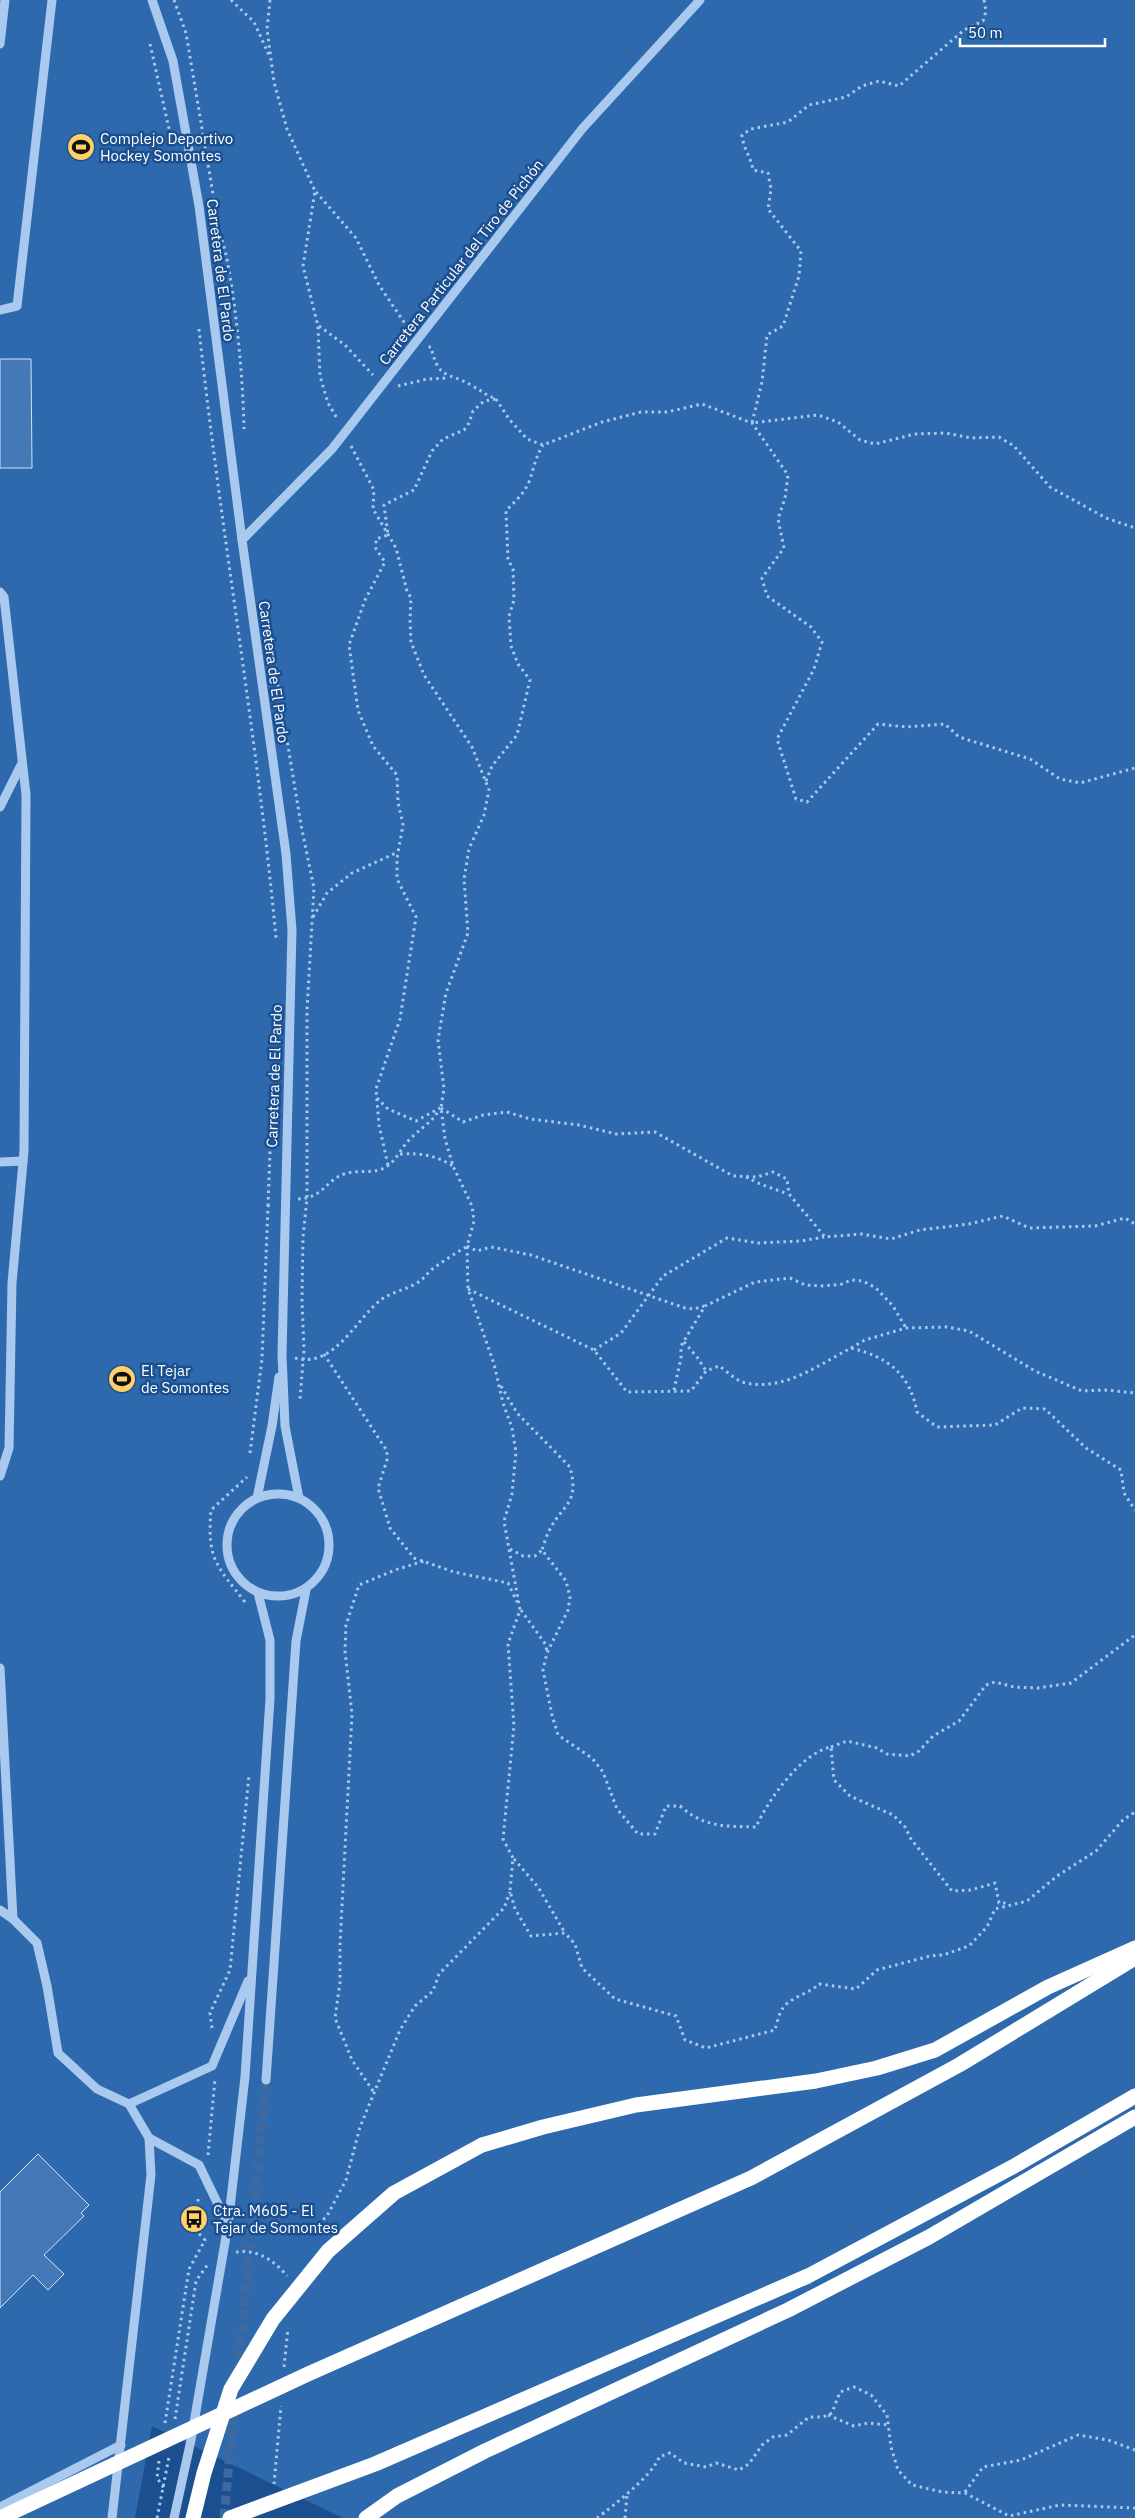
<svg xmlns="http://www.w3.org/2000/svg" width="1135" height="2518" font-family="'IBM Plex Sans',sans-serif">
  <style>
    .green { fill: #2e69ad }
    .building { fill: #4478b7; stroke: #cfe3fa }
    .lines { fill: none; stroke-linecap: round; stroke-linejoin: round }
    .minor-tunnel { stroke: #3d69a0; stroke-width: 9; stroke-dasharray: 9 4.5; stroke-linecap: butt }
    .path { stroke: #a9c9ee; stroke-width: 3; stroke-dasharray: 2.5 4; stroke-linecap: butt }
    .minor { stroke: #a9c9ee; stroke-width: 9 }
    .highway { stroke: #fff; stroke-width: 15 }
    .labels { text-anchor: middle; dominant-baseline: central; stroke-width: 5; stroke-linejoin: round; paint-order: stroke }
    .poi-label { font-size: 15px; fill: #fff; stroke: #1b4f8f; text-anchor: start }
    .street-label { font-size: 15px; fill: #fff; stroke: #1b4f8f }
  </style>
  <rect width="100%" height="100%" fill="#1b4f8f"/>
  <path class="green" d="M0,0H1135V2518H343L152,2426L135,2518H0Z"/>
  <g class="building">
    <path d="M0,359H31L32,468H0Z"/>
    <path d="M38,2154L89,2205L81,2213L84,2216L44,2255L64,2274L48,2290L33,2275L0,2308V2192Z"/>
  </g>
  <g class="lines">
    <g class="minor-tunnel">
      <path d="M238,2373L266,2080"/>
      <path d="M224,2518L234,2406"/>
    </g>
    <g class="path">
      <path d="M174,0L186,33L214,200"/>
      <path d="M231,0L254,22L269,55"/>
      <path d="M270,0L267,29L274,82L287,129L315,191L303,266L318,326L320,376L328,403L338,420"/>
      <path d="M984,0L986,11L983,21L964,30L899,86L879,81L862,86L846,97L809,105L788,122L751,129L742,135C743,148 751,157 753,170L768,173L771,189L768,209L801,251L799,276L783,326L767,335L762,382L752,423L818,415L838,422L860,440L875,444L915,434L946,433L971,438L999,437L1014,446L1050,487L1106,518L1135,528"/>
      <path d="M150,44L170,133"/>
      <path d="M316,192L356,238L379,285L408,328"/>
      <path d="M217,228C227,249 229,272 233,295C239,340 243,384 244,429"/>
      <path d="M319,326L345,345L373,375"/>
      <path d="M199,329C221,533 257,734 276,938"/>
      <path d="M398,386L427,379L449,378"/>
      <path d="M496,399L509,419L527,439L543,445L602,422L641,412H667L702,404L752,423L788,475L785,498L778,519L784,548L762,578L767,596L811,627L822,642L814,669L777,739L796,799L807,802L878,724L906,727L945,724L959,737L1030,759L1060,779L1080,783L1135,768"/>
      <path d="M351,446L374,490L373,509L396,548L407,591L411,598L410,620L411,642L424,675L472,747L489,790L484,815L469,849L464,879L468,933L446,993L438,1040L444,1089L441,1107L445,1139L453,1166L472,1206L474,1221L467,1246L468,1289L494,1364L503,1403L512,1428L516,1452L512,1494L504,1521L520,1610L508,1644L514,1726L503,1839L513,1858L510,1891L515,1909L531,1936L565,1933L575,1944L582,1968L615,1999L676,2016L685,2040L706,2048L775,2030C777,2023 779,2013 783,2008C792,1996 809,1994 819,1984L856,1989L877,1970L930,1956L943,1955L969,1946L987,1927L995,1909L1027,1901L1057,1876L1096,1851L1123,1820L1135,1812"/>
      <path d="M278,685L301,825L314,888L307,1010V1198L303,1237L302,1300L304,1350L300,1399"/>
      <path d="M486,781L492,766L517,735L530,680L518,664L511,646L509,616L514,600L513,569L508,559L506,511C514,502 524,494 529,482C534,468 535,458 543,445"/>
      <path d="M313,917L327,893L352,873L398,852"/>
      <path d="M377,1098L388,1109L416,1121L440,1108"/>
      <path d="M441,1108L463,1122L483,1115L507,1112L530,1119L579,1125L616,1134L655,1132L733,1176L757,1177L773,1172L787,1179L789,1194L825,1237L861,1234L891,1239L920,1230L969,1224L1003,1216L1029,1228L1095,1226L1125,1218L1135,1224"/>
      <path d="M400,1154C421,1153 435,1155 453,1166"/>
      <path d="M388,1165L379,1125L376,1089L400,1019L416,917L397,879V858L403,825L398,802L397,775L373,746L358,710L349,645L365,600L385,562L376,549V539L388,535L384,505L414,490L432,451L443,439L464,430L469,423L473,411L484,401L496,399C486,395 480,390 471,385C447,371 439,381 431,347H428"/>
      <path d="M746,1177L760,1184L788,1194"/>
      <path d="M298,1199C323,1198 325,1181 344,1174C355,1170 368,1173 379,1170C395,1166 400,1148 411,1138C422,1127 433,1122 440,1108"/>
      <path d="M268,1206L272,1097"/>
      <path d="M467,1246L477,1251L491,1247L531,1255L685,1308L694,1309L704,1306"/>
      <path d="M468,1289L594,1350L627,1392L691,1391L706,1371L719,1366C727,1371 737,1382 746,1383C785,1391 818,1365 851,1348C888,1357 910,1374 917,1412L937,1427L995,1425L1022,1408L1045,1409L1086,1448L1121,1470L1124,1493L1135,1510"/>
      <path d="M684,1342L697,1357L706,1371"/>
      <path d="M851,1348L865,1340L906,1328L947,1327L969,1331L1035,1371L1082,1391L1105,1390L1135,1393"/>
      <path d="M594,1350L621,1333L663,1276L727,1238L758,1243L801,1241L824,1237"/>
      <path d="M324,1354L387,1451V1460L378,1488L390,1528L414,1558L454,1572L508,1583L517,1602"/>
      <path d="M295,1358C335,1369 356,1318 382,1299C394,1291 409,1289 420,1281C424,1278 427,1274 431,1270C442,1262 454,1254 466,1247"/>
      <path d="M501,1386L517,1413L570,1467C580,1505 562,1504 549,1531C546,1537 544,1544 542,1550L566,1581L570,1597L568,1610L547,1653L543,1670L552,1715L558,1735L592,1758L603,1772L617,1809L638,1834H655L666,1806H680C705,1828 725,1826 756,1827C768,1800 801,1753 831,1747L834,1780L850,1796L893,1815L905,1827L911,1839L952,1891L971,1890L995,1883L999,1903H1006"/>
      <path d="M674,1390L681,1358V1346L705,1306L755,1282L790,1278L805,1285L824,1286L842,1284L851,1280L863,1281L876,1288L893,1306L906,1328"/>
      <path d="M250,1453L262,1359L268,1206L273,1204"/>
      <path d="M510,1549L523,1556H535L542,1550"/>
      <path d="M245,1602C216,1565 207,1559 211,1510L247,1477"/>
      <path d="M521,1610L546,1645L547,1653"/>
      <path d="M831,1747L847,1741L877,1748L887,1754L910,1756L919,1751L933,1736L959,1721L986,1685L995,1682L1014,1687L1038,1688L1071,1683L1135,1635"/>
      <path d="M514,1859L538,1887L565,1933"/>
      <path d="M212,2028L210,2013L230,1970L249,1775"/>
      <path d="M373,2091L352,2060L335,2018L340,1982V1945L352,1714L345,1651L346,1625L359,1585L395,1570L424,1561"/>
      <path d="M208,2155L215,2079"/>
      <path d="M309,2233L327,2216L346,2180L360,2127L400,2030L415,2006L433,1991L439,1974L504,1908L510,1892"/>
      <path d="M236,2252C257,2249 274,2260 287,2276"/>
      <path d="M284,2367L288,2328"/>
      <path d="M828,2415L854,2426L868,2423L888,2425"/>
      <path d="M175,2419L196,2281L208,2264"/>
      <path d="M165,2423L189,2269L205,2240L191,2225L199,2197"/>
      <path d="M159,2461L157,2478L164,2488"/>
      <path d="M274,2484L281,2406"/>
      <path d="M965,2492L983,2467L1021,2460L1078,2435L1108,2440L1135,2450"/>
      <path d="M157,2518L169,2457"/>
      <path d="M597,2518C613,2506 654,2474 659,2457L670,2453L684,2463L706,2467L716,2463L739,2470L749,2464L762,2445L773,2437L787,2435L809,2417H823L832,2413L840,2392L854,2387L871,2395L887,2415L891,2447L898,2470L912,2485L942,2492L965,2493L1009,2516L1060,2505L1135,2508"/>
      <path d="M625,2518L627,2494"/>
    </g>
    <g class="minor">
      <path d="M152,0L173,61L199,206L242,540L286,854L292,930L282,1355L285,1426L299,1498"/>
      <path d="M0,44L5,0"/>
      <path d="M0,310L17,306L52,0"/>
      <path d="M242,540L332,449L582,129L700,0"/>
      <path d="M0,592L4,597L26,795L24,1151L12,1283L9,1448L0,1476"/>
      <path d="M0,807L21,765"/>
      <path d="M0,1162L23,1161"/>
      <circle cx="278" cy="1545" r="51"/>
      <path d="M257,1498L272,1426L279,1377"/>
      <path d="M0,1668L13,1919"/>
      <path d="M0,1910L13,1919L37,1943L47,1986L58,2053L97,2089L129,2104L149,2138L151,2175L112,2518"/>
      <path d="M266,2080L296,1641L306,1590"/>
      <path d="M129,2104L212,2066L248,1981"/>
      <path d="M149,2138L199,2165L228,2225"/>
      <path d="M0,2507L121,2445"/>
      <path d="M174,2518L191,2440L228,2225L245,2077L270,1699V1640L258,1593"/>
    </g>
    <g class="highway">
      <path d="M0,2518L308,2374L751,2178L959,2065L1135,1958"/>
      <path d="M193,2518L204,2473L231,2389L273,2319L328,2251L394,2193L482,2145L543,2127L636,2105L816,2081L877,2068L935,2050L1048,1987L1135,1948"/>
      <path d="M230,2518L375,2464L808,2276L1016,2165L1135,2096"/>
      <path d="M366,2518L397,2496L485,2451L788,2310L929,2237L1135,2117"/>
    </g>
  </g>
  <defs>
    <g id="stadium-disc" transform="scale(1.4375)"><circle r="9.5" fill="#ffd166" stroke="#1b4f8f"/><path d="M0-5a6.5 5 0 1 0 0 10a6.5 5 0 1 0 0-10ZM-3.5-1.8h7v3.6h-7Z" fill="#111"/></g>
    <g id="bus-disc" transform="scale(1.4375)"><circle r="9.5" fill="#ffd166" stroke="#1b4f8f"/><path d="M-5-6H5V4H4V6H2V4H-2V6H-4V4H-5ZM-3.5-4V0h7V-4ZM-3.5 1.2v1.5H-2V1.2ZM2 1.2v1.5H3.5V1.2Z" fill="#111"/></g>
  </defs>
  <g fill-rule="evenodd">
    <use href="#stadium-disc" x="81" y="147"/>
    <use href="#stadium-disc" x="122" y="1379"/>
    <use href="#bus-disc" x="194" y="2219"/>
  </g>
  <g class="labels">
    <g class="poi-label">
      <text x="100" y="138">Complejo Deportivo<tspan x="100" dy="17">Hockey Somontes</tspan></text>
      <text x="141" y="1370">El Tejar<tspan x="141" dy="17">de Somontes</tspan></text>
      <text x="213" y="2210">Ctra. M605 - El<tspan x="213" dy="17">Tejar de Somontes</tspan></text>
    </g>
    <g class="street-label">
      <text transform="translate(461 262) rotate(-52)">Carretera Particular del Tiro de Pichón</text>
      <text transform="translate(221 270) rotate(83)">Carretera de El Pardo</text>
      <text transform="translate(274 672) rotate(82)">Carretera de El Pardo</text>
      <text transform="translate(274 1076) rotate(-88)">Carretera de El Pardo</text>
    </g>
  </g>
  <path d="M960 38v8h145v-8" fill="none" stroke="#ffffff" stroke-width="2.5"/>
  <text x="968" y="38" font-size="15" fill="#ffffff" stroke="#1b4f8f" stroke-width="4" paint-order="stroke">50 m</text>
</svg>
